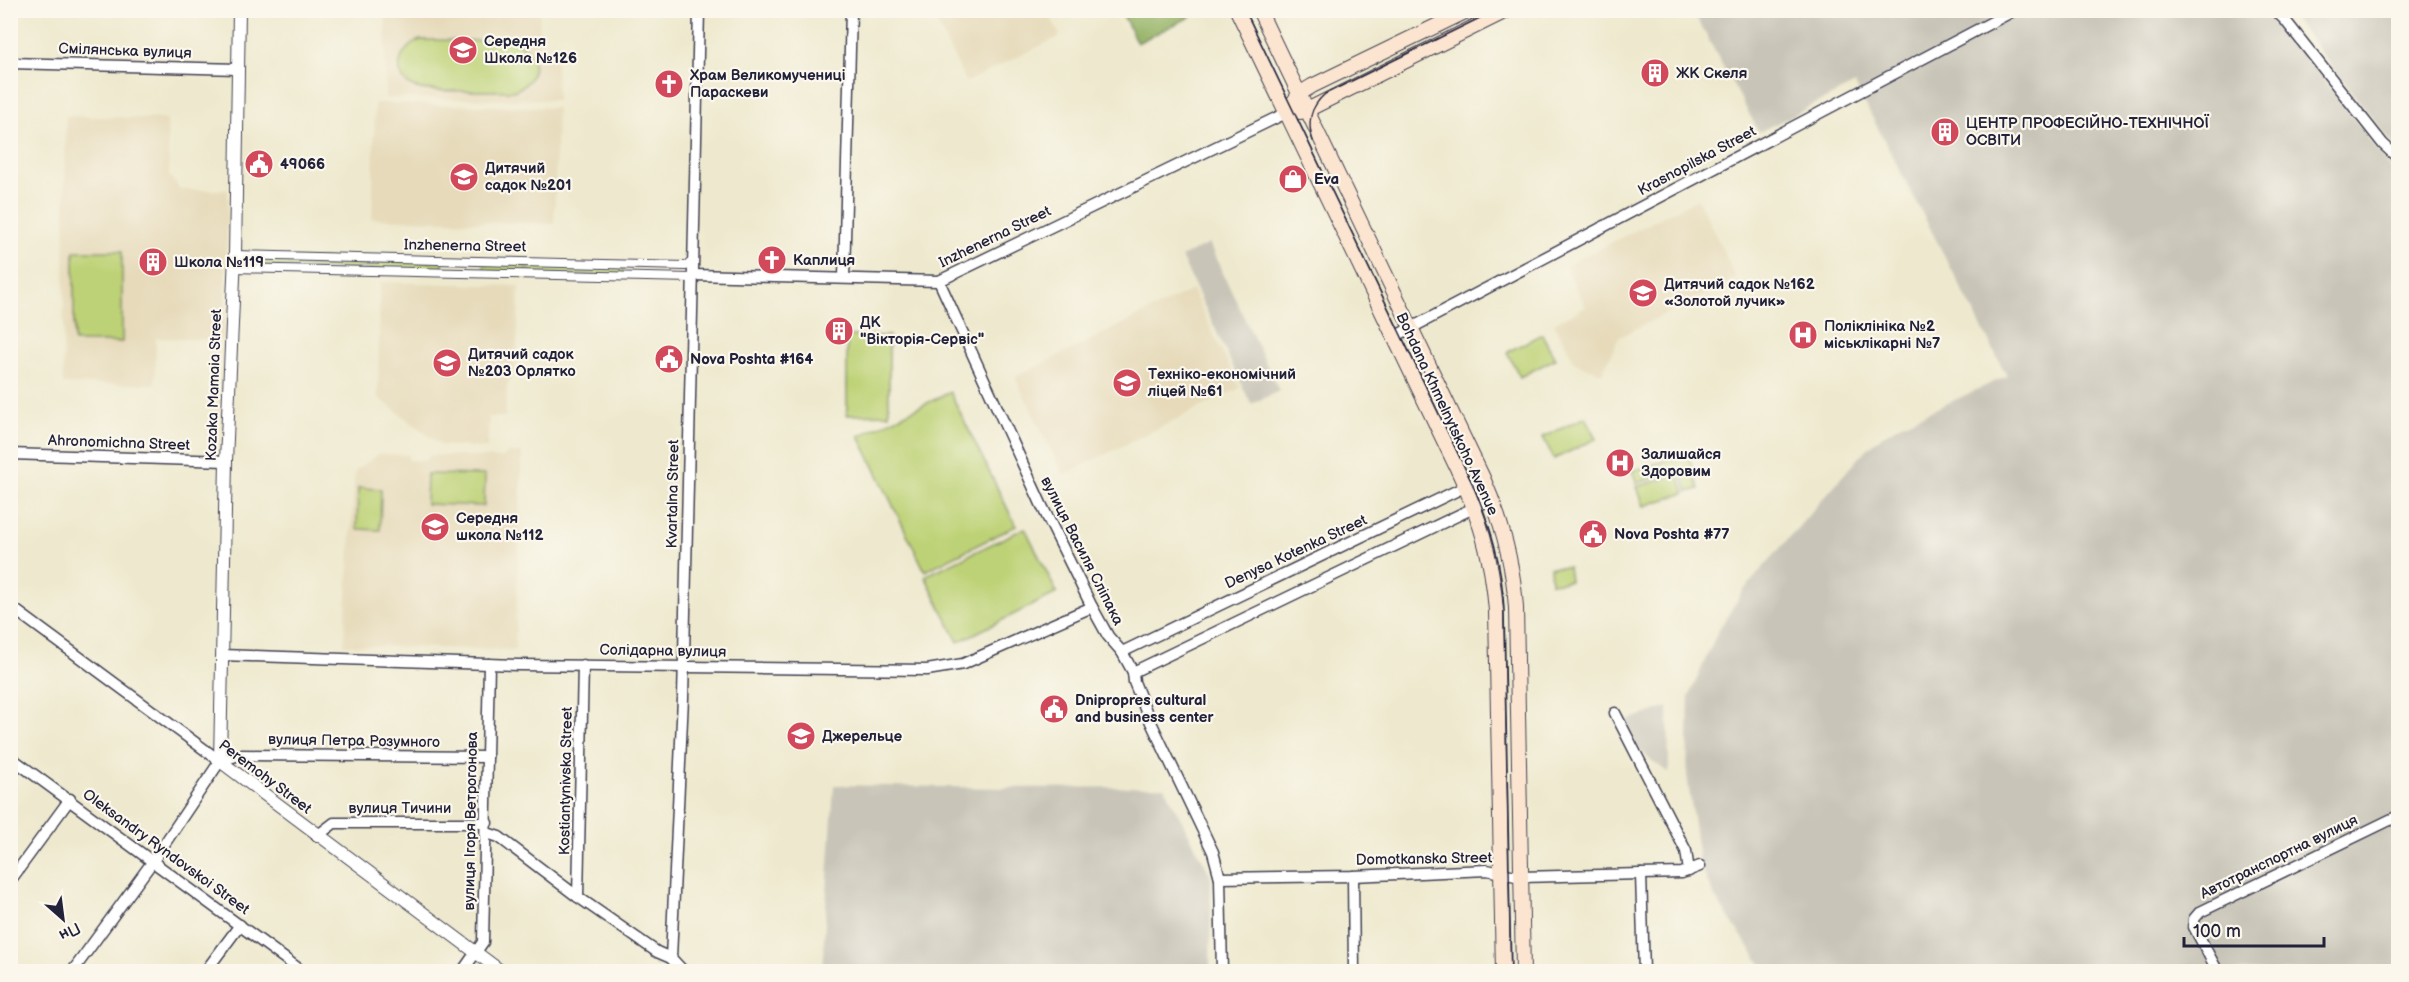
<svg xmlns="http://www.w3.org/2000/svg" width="2409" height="982" font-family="'Balsamiq Sans',sans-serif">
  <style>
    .built { fill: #e6daba }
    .industrial { fill: #c8c4b8 }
    .green { fill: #bdd276; stroke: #707a58; stroke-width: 1.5 }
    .forest { fill: #96b467; stroke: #5c6b51; stroke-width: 1.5 }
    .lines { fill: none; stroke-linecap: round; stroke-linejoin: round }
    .pedestrian-casing { stroke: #414051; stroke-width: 10 }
    .minor-casing { stroke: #414051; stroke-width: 13 }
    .tertiary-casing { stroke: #414051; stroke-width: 14 }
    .secondary-casing { stroke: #414051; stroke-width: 16 }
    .pedestrian { stroke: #fff; stroke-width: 8 }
    .minor { stroke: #fff; stroke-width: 10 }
    .tertiary { stroke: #fff; stroke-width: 12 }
    .secondary { stroke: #fce5d0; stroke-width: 14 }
    .tram { stroke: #22223b; stroke-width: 1.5 }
    .labels { text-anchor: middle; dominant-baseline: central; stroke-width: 4.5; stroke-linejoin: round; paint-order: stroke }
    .poi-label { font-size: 15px; font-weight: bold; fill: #22223b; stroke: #fbf7ec; text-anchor: start }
    .street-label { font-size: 15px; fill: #22223b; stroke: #fbf7ec }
  </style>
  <rect width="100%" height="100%" fill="#fbf7ec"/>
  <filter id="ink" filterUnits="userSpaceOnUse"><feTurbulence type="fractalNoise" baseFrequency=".0167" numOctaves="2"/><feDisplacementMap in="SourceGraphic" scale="12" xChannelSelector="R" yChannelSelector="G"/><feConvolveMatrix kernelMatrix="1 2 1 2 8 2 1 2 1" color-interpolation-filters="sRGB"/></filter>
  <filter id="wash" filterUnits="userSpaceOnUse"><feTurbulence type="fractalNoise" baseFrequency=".008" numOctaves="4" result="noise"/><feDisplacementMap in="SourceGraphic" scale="24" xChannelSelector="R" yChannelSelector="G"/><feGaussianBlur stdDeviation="1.35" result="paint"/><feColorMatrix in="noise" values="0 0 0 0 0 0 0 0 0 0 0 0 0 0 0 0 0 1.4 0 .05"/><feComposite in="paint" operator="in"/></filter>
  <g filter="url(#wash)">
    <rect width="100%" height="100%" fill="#eee9ce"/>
    <g class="built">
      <path d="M396,10L540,11L538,42L542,59H556L557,100L385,98L386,13H395Z"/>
      <path d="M953,10L1047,11L1060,36L966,82L935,19Z"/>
      <path d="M375,103L557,108L554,224L372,219Z"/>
      <path d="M66,116L167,119L169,176L181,190H228L224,340L156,338L155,384H63Z"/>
      <path d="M1698,199L1736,278L1619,337L1602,373L1575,363L1554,323L1586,307L1565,266Z"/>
      <path d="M380,282L519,286L516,368L507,385L505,417H489L487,448L441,445L378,397Z"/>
      <path d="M1192,290L1240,388L1063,475L1015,377Z"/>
      <path d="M508,453H522L515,650L344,645L355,471L379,454L408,455V460L425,461L430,455L502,458Z"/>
    </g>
    <g class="industrial">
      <path d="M1693,11H2268L2282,25L2398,177V971H1766L1716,899L1700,866L1687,775L1689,697L1718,631L1743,591L1859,457L1878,439L1898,426L2007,376L1855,84L1759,132Z"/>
      <path d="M2288,11H2398V148L2392,143Z"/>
      <path d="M1209,244L1279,391L1251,404L1181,257Z"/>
      <path d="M1668,707L1669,773L1647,757L1636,744L1625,721Z"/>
      <path d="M834,785L1003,788L1164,787L1211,876L1210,971H822Z"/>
    </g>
    <g class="green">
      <path d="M420,40L513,41C541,51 540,82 513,91C494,90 424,94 411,86C390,73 401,47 420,40Z"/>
      <rect x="74" y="251" width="48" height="91"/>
      <path d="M248,257L360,260L359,269L248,266Z"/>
      <path d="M362,260L443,262V271L362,269Z"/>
      <path d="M484,263L526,264V273L484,272Z"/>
      <path d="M529,265L624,267V276L529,274Z"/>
      <path d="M1542,334L1555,359L1520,377L1507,352Z"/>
      <path d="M847,336H889V414L847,415Z"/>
      <path d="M950,392L1016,526L925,571L859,436Z"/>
      <path d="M1586,417L1596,439L1554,459L1543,437Z"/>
      <path d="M1688,454L1699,489L1688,492L1680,470L1637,483L1632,471Z"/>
      <path d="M427,474L485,475L484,506L426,504Z"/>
      <path d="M1678,474L1685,493L1644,506L1637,487Z"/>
      <path d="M358,488L381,489L380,530L357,529Z"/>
      <path d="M1025,528L1057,593L958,642L925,576Z"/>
      <path d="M1550,567H1568L1570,581L1551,583Z"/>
    </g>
    <path class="forest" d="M1121,11H1187L1190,17L1137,43Z"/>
  </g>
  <g filter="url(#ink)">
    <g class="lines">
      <g class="pedestrian-casing">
        <g id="pedestrian">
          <path d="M235,255L686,266L693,261"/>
          <path d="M234,268L692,278"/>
        </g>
      </g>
      <g class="minor-casing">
        <g id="minor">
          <path d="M2275,10L2285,20L2383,144L2398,158"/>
          <path d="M10,63L238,69"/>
          <path d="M693,275L939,281L1286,113"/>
          <path d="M844,278L851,10"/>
          <path d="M939,281L1042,506L1092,607L1108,636L1122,652L1133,672L1134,682L1148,716L1213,852L1220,878L1222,972"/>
          <path d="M1394,337L2015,10"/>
          <path d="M10,454L226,461"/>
          <path d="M10,606L220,761"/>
          <path d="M1122,652L1483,478"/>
          <path d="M222,655L519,665L927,670L963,664L1092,607"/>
          <path d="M1133,672L1492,499"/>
          <path d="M1615,713L1686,851L1689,871"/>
          <path d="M10,757L303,972"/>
          <path d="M220,761L239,755L487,757"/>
          <path d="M487,833L499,837L578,897L657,952L671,958L684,972"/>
          <path d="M317,836L334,823H487"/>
          <path d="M1641,874L1644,972"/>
          <path d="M1353,876L1354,972"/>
          <path d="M1220,878L1353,876L1487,870L1521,877L1641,874L1682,873L1700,866"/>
          <path d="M10,881L70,799"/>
          <path d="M578,897L583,665"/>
          <path d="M671,958L683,698L699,10"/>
          <path d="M72,972L153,861L220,761"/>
          <path d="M205,972L240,925"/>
          <path d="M462,972L483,942L489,664"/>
          <path d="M2218,972L2194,927V919L2200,912L2398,816"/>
        </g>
      </g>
      <g class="tertiary-casing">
        <path id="tertiary" d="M239,10L235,255L226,461L220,761L502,972"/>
      </g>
      <g class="secondary-casing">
        <g id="secondary">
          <path d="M1237,10L1456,466C1479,515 1492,556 1496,611L1503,972"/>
          <path d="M1259,10L1483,478C1502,521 1513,561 1516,608L1523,972"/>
          <path d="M1300,112L1307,110L1508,10"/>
          <path d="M1286,113L1299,94L1312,86L1469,10"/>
        </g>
      </g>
      <use href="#pedestrian" class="pedestrian"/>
      <use href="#minor" class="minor"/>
      <use href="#tertiary" class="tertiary"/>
      <use href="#secondary" class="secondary"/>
      <g class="tram">
        <path d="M1245,10L1472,483C1491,525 1502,564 1504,610L1511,972"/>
        <path d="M1313,141C1307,124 1310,107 1325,94L1496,10"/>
      </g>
    </g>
  </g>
  <defs>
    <g id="school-disc" transform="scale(1.5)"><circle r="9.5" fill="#d1495b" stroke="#fbf7ec"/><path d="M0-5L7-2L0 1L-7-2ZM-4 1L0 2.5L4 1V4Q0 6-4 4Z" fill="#fff"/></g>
    <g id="building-disc" transform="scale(1.5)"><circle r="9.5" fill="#d1495b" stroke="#fbf7ec"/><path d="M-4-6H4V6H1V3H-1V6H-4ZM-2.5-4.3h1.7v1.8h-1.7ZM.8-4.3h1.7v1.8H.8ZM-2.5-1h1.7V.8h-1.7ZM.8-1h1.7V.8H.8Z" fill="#fff"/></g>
    <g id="church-disc" transform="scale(1.5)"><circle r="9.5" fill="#d1495b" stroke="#fbf7ec"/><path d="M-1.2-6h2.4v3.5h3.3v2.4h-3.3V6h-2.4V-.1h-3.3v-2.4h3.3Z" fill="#fff"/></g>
    <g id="civic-disc" transform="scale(1.5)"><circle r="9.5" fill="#d1495b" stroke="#fbf7ec"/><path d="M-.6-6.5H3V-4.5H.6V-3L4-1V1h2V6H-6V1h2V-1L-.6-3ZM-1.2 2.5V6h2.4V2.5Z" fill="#fff"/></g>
    <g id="shop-disc" transform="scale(1.5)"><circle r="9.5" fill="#d1495b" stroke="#fbf7ec"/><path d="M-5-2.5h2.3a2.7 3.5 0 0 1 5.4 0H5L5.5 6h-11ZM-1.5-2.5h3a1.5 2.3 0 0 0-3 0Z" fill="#fff"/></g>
    <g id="hospital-disc" transform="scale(1.5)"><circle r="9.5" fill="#d1495b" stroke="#fbf7ec"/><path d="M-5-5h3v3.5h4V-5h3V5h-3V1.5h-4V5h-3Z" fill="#fff"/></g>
  </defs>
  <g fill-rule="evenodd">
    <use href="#school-disc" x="463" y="50"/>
    <use href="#building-disc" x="1655" y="73"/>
    <use href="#church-disc" x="669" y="84"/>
    <use href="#building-disc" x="1945" y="132"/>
    <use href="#civic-disc" x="259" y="164"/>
    <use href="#school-disc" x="464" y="177"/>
    <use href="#shop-disc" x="1293" y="179"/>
    <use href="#church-disc" x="772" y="260"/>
    <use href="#building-disc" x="153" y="262"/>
    <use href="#school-disc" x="1643" y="293"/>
    <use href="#building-disc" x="839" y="331"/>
    <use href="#hospital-disc" x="1803" y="335"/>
    <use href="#civic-disc" x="669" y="359"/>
    <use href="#school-disc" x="447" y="363"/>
    <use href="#school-disc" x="1127" y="383"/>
    <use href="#hospital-disc" x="1620" y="463"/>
    <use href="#school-disc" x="435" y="527"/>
    <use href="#civic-disc" x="1593" y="534"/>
    <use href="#civic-disc" x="1054" y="709"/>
    <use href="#school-disc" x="801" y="736"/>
  </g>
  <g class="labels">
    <g class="poi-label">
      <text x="484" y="41">Середня<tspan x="484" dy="17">Школа №126</tspan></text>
      <text x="1676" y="73">ЖК Скеля</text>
      <text x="690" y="75">Храм Великомучениці<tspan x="690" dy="17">Параскеви</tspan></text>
      <text x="1966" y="123">ЦЕНТР ПРОФЕСІЙНО-ТЕХНІЧНОЇ<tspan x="1966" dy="17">ОСВІТИ</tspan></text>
      <text x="280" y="164">49066</text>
      <text x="485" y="168">Дитячий<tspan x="485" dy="17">садок №201</tspan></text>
      <text x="1314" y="179">Eva</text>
      <text x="793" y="260">Каплиця</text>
      <text x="174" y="262">Школа №119</text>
      <text x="1664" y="284">Дитячий садок №162<tspan x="1664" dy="17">«Золотой лучик»</tspan></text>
      <text x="860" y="322">ДК<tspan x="860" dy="17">"Вікторія-Сервіс"</tspan></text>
      <text x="1824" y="326">Поліклініка №2<tspan x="1824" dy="17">міськлікарні №7</tspan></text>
      <text x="468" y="354">Дитячий садок<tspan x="468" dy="17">№203 Орлятко</tspan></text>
      <text x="690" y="359">Nova Poshta #164</text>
      <text x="1148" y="374">Техніко-економічний<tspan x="1148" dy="17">ліцей №61</tspan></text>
      <text x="1641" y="454">Залишайся<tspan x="1641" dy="17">Здоровим</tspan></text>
      <text x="456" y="518">Середня<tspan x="456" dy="17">школа №112</tspan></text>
      <text x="1614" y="534">Nova Poshta #77</text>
      <text x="1075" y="700">Dnipropres cultural<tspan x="1075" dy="17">and business center</tspan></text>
      <text x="822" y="736">Джерельце</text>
    </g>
    <g class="street-label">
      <text transform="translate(125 51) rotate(2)">Смілянська вулиця</text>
      <text transform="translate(1697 161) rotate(-28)">Krasnopilska Street</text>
      <text transform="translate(995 237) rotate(-26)">Inzhenerna Street</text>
      <text transform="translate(465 246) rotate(1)">Inzhenerna Street</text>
      <text transform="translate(214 385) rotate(-88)">Kozaka Mamaia Street</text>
      <text transform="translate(1447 414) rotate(65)">Bohdana Khmelnytskoho Avenue</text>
      <text transform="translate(119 443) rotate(2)">Ahronomichna Street</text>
      <text transform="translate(673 494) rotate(-89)">Kvartalna Street</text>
      <text transform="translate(1082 551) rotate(63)">вулиця Василя Сліпака</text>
      <text transform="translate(1296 552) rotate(-25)">Denysa Kotenka Street</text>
      <text transform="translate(663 651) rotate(1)">Солідарна вулиця</text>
      <text transform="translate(354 741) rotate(1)">вулиця Петра Розумного</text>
      <text transform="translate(265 777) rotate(37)">Peremohy Street</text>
      <text transform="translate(566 781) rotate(-89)">Kostiantynivska Street</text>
      <text x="400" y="808">вулиця Тичини</text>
      <text transform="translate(471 821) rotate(-89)">вулиця Ігоря Ветрогонова</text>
      <text transform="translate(166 852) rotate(36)">Oleksandry Ryndovskoi Street</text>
      <text transform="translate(2279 857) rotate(-26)">Автотранспортна вулиця</text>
      <text transform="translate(1424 859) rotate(-1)">Domotkanska Street</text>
    </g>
  </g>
  <rect width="2409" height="982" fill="none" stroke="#fbf7ec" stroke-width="36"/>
  <g transform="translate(63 919) rotate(152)" stroke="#fbf7ec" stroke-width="4.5" paint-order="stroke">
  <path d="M0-4.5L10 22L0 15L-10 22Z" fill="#22223b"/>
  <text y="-9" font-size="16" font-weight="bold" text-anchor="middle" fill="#22223b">Пн</text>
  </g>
  <path d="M2184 937v9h140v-9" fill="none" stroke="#22223b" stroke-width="3"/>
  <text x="2193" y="937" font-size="18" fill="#22223b" stroke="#fbf7ec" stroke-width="4.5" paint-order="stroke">100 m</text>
</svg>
